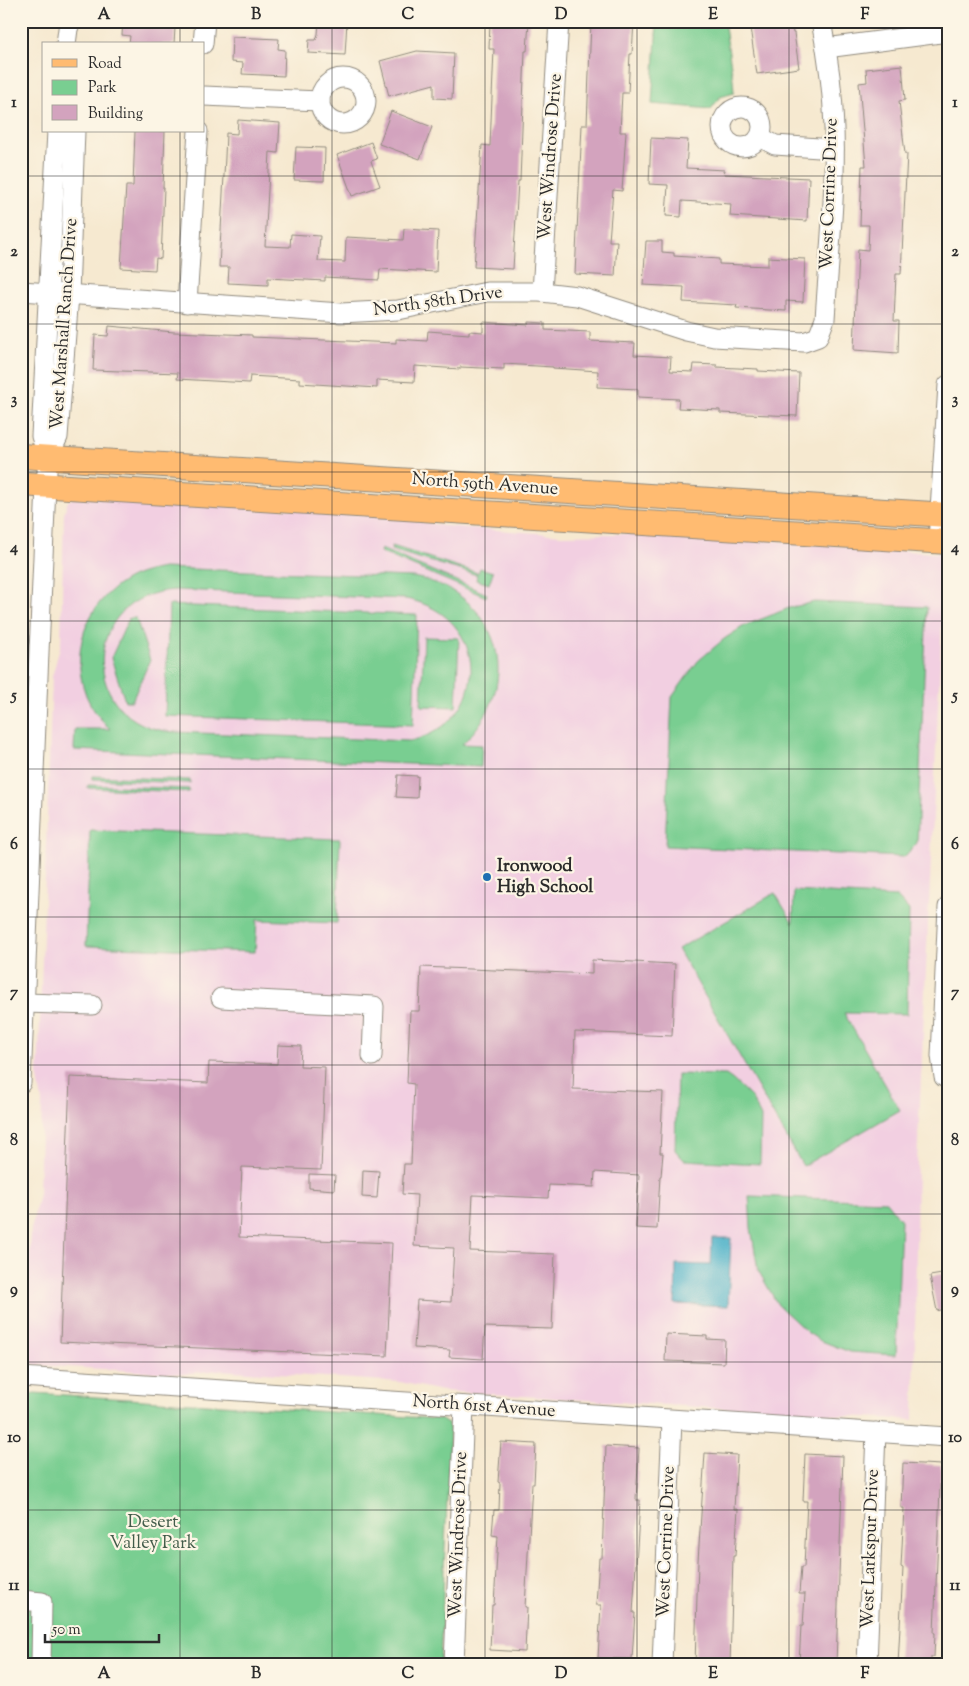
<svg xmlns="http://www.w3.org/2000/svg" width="969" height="1686" font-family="'Sorts Mill Goudy',serif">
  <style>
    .built { fill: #f2cfe1 }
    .green { fill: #79ce91; stroke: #527c5e; fill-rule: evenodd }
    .water { fill: #49b0c9; stroke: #3a6e7a }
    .building { fill: #d3a3be }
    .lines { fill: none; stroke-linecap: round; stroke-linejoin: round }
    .minor-casing { stroke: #908a7e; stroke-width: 21 }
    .major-casing { stroke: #908a7e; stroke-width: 26 }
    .minor { stroke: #fff; stroke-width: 19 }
    .major { stroke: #ffbb71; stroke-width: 24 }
    .grid { fill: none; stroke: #2b2b2b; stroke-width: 1; stroke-opacity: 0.55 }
    .poi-dot { fill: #1f6fb2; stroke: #fcf5e5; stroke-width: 2 }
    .labels { text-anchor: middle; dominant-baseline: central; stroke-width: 4.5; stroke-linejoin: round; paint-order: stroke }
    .street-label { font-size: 18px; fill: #2b2b2b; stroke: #fcf5e5 }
    .poi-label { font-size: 18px; font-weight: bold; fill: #2b2b2b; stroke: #fcf5e5; text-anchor: start }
    .park-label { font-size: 18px; fill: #425c4a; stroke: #fcf5e5 }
    .neatline { fill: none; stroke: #2b2b2b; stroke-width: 2 }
    .grid-label { font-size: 16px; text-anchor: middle; font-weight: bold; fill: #2b2b2b }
  </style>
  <rect width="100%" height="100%" fill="#fcf5e5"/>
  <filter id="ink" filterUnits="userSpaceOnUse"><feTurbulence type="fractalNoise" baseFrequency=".02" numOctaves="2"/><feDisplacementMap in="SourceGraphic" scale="10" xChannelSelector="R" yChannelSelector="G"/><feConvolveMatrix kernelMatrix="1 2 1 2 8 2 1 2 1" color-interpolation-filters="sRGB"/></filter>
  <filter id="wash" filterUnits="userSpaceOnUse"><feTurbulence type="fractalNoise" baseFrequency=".0096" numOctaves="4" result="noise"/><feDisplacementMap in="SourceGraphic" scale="20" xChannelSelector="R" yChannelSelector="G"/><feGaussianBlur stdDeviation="1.12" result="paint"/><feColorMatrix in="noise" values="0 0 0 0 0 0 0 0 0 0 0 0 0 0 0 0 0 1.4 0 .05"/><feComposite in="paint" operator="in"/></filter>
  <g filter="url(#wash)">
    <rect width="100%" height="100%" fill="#f6e9d0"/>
    <path class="built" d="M77,496L390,515L444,526L562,535L672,533L945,554L917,1165L914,1420L442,1391L400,1382L218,1370L185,1374L35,1365L27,1360L25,1353L31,1230L39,1194L42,1102L38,1077L52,677L61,643L64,513L68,501Z"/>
    <g class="green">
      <path d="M657,21H724L733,79L734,93L720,97L711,109L652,104Z"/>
      <path d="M392,546L478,573L480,568L493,572L489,584L476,580L477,575L391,550Z"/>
      <path d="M381,549L487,594L486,597L380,552Z"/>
      <path d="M163,568L413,577C500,592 527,685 462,744L482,745L481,767L74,750L75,729H110C100,719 91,708 86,695C70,654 85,605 123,582C135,574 148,571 163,568ZM175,590L406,599C491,615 493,722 410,741L173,732C77,724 80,595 175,590Z"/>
      <path d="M814,602L927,607L917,843L904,857L665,846L672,697L698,661L724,639L744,626L789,608Z"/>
      <path d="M169,605L417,615L413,725L165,716Z"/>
      <path d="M129,618H136L150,660L132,701H125L111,658Z"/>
      <path d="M424,637L459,638L456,707L421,706Z"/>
      <path d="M92,776L190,780V783L92,779Z"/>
      <path d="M88,785L189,789V792L88,788Z"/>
      <path d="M90,830L340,839L337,923L257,920L255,952L86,946Z"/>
      <path d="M794,891L897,897L909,910L907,1014L844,1013L900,1110L803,1166L678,949L775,893L793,923Z"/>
      <path d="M677,1074L726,1075L733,1080L751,1097L761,1117L760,1164L684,1160L675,1150Z"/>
      <path d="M749,1196L886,1201L901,1220L896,1355L850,1352L819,1340L807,1332L778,1305L758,1270L751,1228Z"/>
      <path d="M34,1393L440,1419L448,1424L450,1430L440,1665H21L22,1406L26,1398Z"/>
    </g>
    <path class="water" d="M712,1238H731L728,1306L675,1304L676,1264L711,1265Z"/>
    <g id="blocks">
      <g class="building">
        <path d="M123,21H165V28H175L174,44H129L130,36L122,35Z"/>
        <path d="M319,21H347L345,55L308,53L309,40H316L318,34Z"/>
        <path d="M490,21H529L527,51H525L520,181H518L513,269L474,267L482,145L490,146L494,49H489Z"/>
        <path d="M591,21H634L632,54H630L628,93H622L620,132H626L622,191L613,190L609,241H617L615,276L575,274L582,125H587Z"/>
        <path d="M749,21H791L793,33H794L799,68L757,74Z"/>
        <path d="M232,37L279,39L278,49L285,50L284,76L242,74L243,63L231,62Z"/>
        <path d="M417,51L454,53L452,99L434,98V84L389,96L380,61Z"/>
        <path d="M902,65L905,100L899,101L905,154H907L901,274H896L894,321H899L898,353L854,350L858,249L868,250L869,225H860L862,166H866L859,83L867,82L866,69Z"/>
        <path d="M391,111L432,127L420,159L379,144Z"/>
        <path d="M238,120L280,123L278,153L270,152L265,246L290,247L291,234L320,236L318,261L345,262L346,237L403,240L404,229L438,231L436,272L380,269L379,280L325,277V281L268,278V285L228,283L229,267H219L225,157L226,133L237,134Z"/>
        <path d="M135,131H165L163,188H164L161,259L156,258L155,270L121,268L126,186H133Z"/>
        <path d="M651,138L688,140L686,168L725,170L724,174L809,178L807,221L730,216L731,204L682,201L681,217L666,216L668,185L649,184Z"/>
        <path d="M371,142L377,159L371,161L380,186L352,196L337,155Z"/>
        <path d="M296,147L325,148L324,181L294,180Z"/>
        <path d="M646,241H662V252L674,253V256L719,259V264L768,266V257L805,259L803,302L786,301V311L736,308L737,305L683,302L684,287L643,285Z"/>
        <path d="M483,322L528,325V322L545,323V330L590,332V341L635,343L634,355L671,357L670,371L693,372L694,364L717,365V367L758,369V371L799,373L797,416L720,413V410L678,408L679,399L638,397V389L597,387L598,371L553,368V367L504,364V369L460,367V369L415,366L414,382L377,380V388L300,383V379L250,376L249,383L177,379L178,373L93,370L95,335L108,336L109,326L174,332L252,335V337L396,343V339L427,341L428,331L469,334V331L483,332Z"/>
        <path d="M398,775L418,776L417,798L396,797Z"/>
        <path d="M592,960L675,964L672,1036L575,1032L573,1089L663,1092L660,1153H663L661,1176H660L657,1229L636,1228L639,1175L595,1172L594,1187L549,1185L548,1198L473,1195L470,1251L555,1254L552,1329L485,1327L483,1359L449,1357L450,1350L414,1348L417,1300L451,1302L454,1248L414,1246L417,1195L402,1194L404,1164H411L414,1084L407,1083L410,1011H419L421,967L592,974Z"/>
        <path d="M278,1045L301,1046L300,1066L325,1067L321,1170L242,1167L239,1237L392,1243L387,1356L60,1342L70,1077L208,1083L209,1062L277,1064Z"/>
        <path d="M363,1170L379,1171L377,1198L362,1197Z"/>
        <path d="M309,1174L335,1175L334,1190L309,1188Z"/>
        <path d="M948,1273V1308L937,1311L930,1276Z"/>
        <path d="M666,1334L707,1336V1339L725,1340L724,1363L665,1361Z"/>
        <path d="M501,1442L536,1444L534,1484H532L525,1607H527L525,1652L490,1650L492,1605H494L498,1536L492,1535L494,1510H499L500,1483L498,1482Z"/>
        <path d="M606,1446L639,1448L636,1500H640L633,1613H635L632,1659L598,1658L601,1605H596L599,1558H602Z"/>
        <path d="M705,1453L737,1455L734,1509H738L735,1556H733L730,1665H695L698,1561Z"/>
        <path d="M805,1454L843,1456L836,1665H799L801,1626H803L805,1594H799L801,1567H804L807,1501H803Z"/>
        <path d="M903,1463L941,1465L934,1633H935L934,1657H931V1665H898L903,1568L901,1567L904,1508H901Z"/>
      </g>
    </g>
  </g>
  <g filter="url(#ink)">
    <use href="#blocks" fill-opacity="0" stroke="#908a7e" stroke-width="1"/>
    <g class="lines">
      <g class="minor-casing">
        <g id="minor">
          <path d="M66,44L68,29L71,21"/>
          <path d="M203,44L205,21"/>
          <path d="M826,48L948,32"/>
          <circle cx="343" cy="101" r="23"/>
          <path d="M204,96L320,101"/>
          <circle cx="742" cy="127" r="20"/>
          <path d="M760,137L775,145L834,149"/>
          <path d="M21,291L341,313L398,310L487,292H542L577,296L686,331L714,337L804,342L818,337L825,319C829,256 836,191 834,128C833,93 828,56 821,21"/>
          <path d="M542,292L559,21"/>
          <path d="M187,303L198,131"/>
          <path d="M48,458L41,436L57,131"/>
          <path d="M938,541L948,385"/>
          <path d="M948,907L941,1056L944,1077L948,1079"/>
          <path d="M221,998L374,1006L372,1056"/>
          <path d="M24,1003L92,1005"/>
          <path d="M21,1083L46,485L48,458L58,437L69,295L75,131"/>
          <path d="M21,1377L948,1437"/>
          <path d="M21,1600L42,1602L41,1665"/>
          <path d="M454,1665L464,1406"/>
          <path d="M662,1665L672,1420"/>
          <path d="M867,1665L876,1432"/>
        </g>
      </g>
      <g class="major-casing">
        <g id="major">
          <path d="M21,456L948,515"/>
          <path d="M21,484L948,542"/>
        </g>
      </g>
      <use href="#minor" class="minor"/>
      <use href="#major" class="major"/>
    </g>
  </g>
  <path class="grid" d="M180,21V44M332,21V1665M485,21V1665M637,21V1665M789,21V1665M180,131V1665M21,176H948M21,324H948M21,472H948M21,621H948M21,769H948M21,917H948M21,1065H948M21,1214H948M21,1362H948M21,1510H948"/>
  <circle class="poi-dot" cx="487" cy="877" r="5"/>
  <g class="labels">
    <g class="street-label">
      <text transform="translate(551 157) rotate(-86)">West Windrose Drive</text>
      <text transform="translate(830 194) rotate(-88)">West Corrine Drive</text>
      <text transform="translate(438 302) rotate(-8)">North 58th Drive</text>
      <text transform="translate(65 324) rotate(-86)">West Marshall Ranch Drive</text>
      <text transform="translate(485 485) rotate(4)">North 59th Avenue</text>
      <text transform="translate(484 1407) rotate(4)">North 61st Avenue</text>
      <text transform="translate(459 1535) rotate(-88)">West Windrose Drive</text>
      <text transform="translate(667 1542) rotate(-88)">West Corrine Drive</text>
      <text transform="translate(871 1549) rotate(-88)">West Larkspur Drive</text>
    </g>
    <g class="poi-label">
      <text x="497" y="867">Ironwood<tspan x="497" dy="21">High School</tspan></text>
    </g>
    <g class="park-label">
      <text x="153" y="1523">Desert<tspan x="153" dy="21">Valley Park</tspan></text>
    </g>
  </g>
  <rect width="969" height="1686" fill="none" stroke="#fcf5e5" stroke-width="55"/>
  <rect x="42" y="42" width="162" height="90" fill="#fcf5e5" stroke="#a8a49b"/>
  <rect x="52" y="59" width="25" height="8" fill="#ffbb71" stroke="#a8a49b"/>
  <text x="88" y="68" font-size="15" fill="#2b2b2b">Road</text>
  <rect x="52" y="80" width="25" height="15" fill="#79ce91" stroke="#a8a49b"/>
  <text x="88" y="92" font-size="15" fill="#2b2b2b">Park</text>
  <rect x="52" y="105" width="25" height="15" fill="#d3a3be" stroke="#a8a49b"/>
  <text x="88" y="118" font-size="15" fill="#2b2b2b">Building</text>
  <path d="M45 1634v8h114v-8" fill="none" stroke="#2b2b2b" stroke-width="2.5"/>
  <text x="52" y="1634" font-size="15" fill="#2b2b2b" stroke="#fcf5e5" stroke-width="4" paint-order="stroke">50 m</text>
  <rect x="28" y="28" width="914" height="1630" class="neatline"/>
  <g class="grid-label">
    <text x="104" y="19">A</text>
    <text x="256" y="19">B</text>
    <text x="408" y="19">C</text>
    <text x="561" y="19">D</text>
    <text x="713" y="19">E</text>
    <text x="865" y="19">F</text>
    <text x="14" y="107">1</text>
    <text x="955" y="107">1</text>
    <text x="14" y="256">2</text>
    <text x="955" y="256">2</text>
    <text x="14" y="404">3</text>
    <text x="955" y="404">3</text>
    <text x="14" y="552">4</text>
    <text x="955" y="552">4</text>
    <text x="14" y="700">5</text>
    <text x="955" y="700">5</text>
    <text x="14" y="849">6</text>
    <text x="955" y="849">6</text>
    <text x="14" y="997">7</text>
    <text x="955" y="997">7</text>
    <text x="14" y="1145">8</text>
    <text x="955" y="1145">8</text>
    <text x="14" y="1294">9</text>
    <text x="955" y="1294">9</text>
    <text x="14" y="1442">10</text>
    <text x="955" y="1442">10</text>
    <text x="14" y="1590">11</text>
    <text x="955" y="1590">11</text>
    <text x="104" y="1678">A</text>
    <text x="256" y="1678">B</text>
    <text x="408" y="1678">C</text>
    <text x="561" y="1678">D</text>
    <text x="713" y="1678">E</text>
    <text x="865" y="1678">F</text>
  </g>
</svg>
